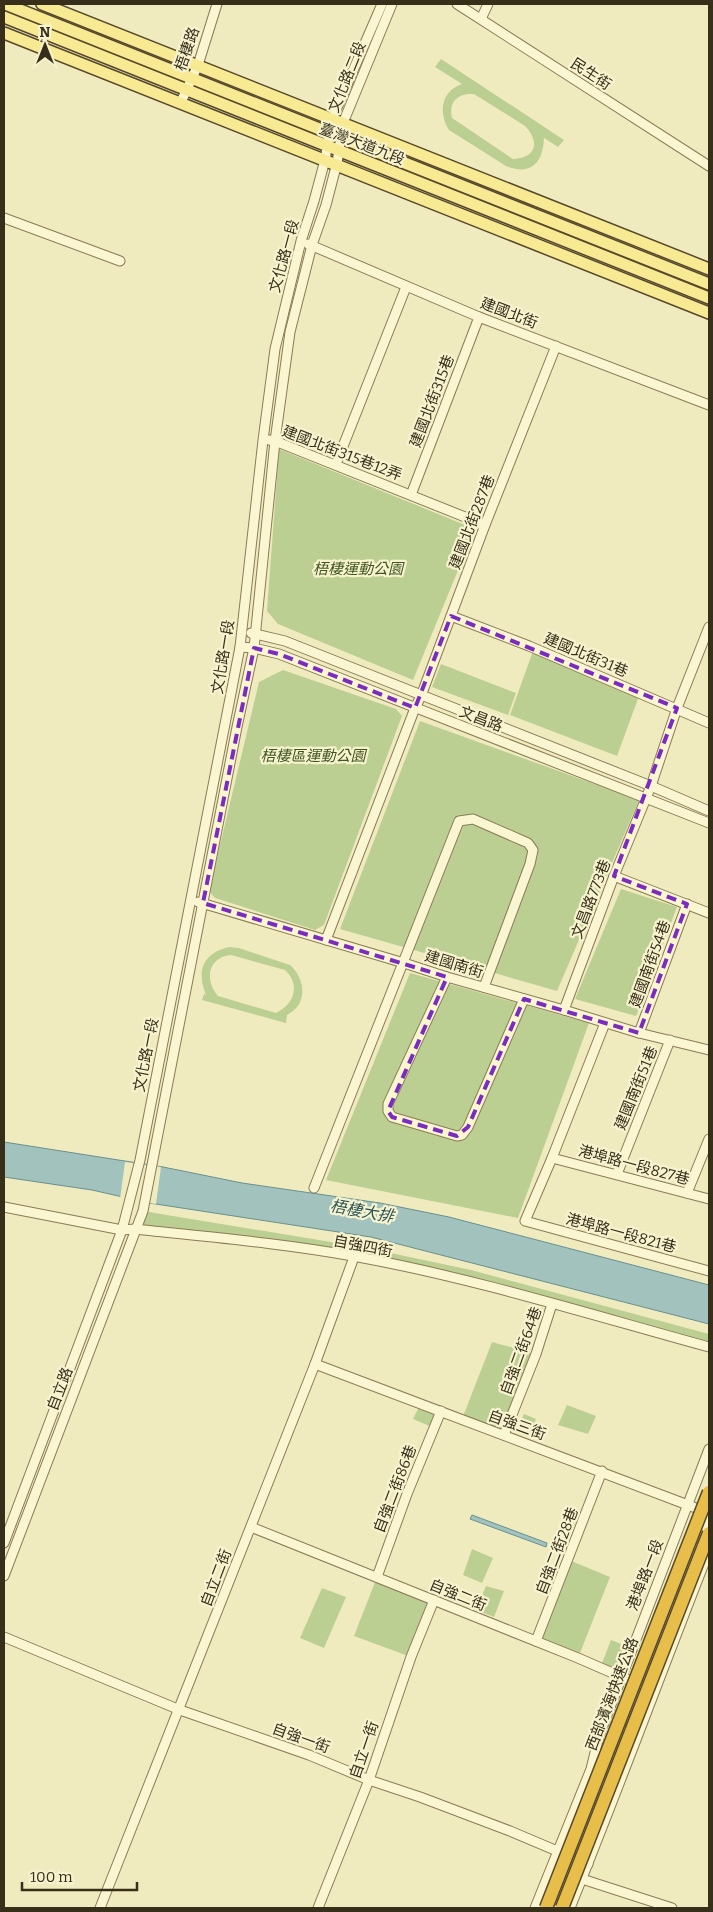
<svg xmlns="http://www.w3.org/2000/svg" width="713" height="1912" font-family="Bitter,'Noto Sans TC',serif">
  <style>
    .green { fill: #bccf92; fill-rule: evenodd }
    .water { fill: #a2c2be; stroke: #69908e }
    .pier { fill: #f0ebbe }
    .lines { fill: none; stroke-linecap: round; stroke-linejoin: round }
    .minor-casing { stroke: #8a7b56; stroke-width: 11 }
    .major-casing { stroke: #57482b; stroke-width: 14 }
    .minor { stroke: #fbf6d2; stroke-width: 9 }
    .major { stroke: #f7ea93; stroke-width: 11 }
    .highway-bridge-casing { stroke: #57482b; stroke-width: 15; stroke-linecap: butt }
    .highway-bridge { stroke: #e6be49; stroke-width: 12 }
    .marked { fill: none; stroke: #7b2cbf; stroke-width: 4; stroke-dasharray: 10 6; stroke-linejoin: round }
    .labels { text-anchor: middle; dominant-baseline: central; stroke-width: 4.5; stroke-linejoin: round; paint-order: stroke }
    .street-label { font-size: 15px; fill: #382f1b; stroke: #f7f3ce }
    .park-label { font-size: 15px; font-style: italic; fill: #3f5621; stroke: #f7f3ce }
    .water-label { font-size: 16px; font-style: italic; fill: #2a5359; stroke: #f7f3ce }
  </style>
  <rect width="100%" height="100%" fill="#f0ebbe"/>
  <g class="green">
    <path d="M441,59L564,140L558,147L544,138C543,163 531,176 506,166L449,130C438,113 441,91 462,84L435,67ZM468,94H474L525,126C540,142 537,158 513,159L452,118C449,105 454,96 468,94Z"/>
    <path d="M279,449L475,529L413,680L278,624L267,611Z"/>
    <path d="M533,651L639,696L617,756L510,715Z"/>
    <path d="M441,664L516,693L508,715L432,687Z"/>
    <path d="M283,670L396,709L402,716L324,925L315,930L215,898L209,891L259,682Z"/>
    <path d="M420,721L639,800L557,991L340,929Z"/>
    <path d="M621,889L677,907L636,1016L575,999Z"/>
    <path d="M229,947L239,948L290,965C306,979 308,1005 287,1015L286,1023L202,1000L204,994L206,995C196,971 203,953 229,947ZM231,955L285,970C301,985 294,1004 276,1013L218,996C204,980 208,957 231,955Z"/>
    <path d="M410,973L589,1023L518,1218L326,1180Z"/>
    <path d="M143,1211L367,1248L471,1270L709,1334V1347L544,1300L366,1260L143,1228Z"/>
    <path d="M492,1342L536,1354L504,1435L462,1419Z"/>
    <path d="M421,1403L441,1411L434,1428L413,1419Z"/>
    <path d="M567,1405L596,1416L588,1434L558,1425Z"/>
    <path d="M524,1414L536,1419L529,1437L516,1432Z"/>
    <path d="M472,1549L493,1558L482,1583L463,1575Z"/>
    <path d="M569,1560L610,1577L578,1658L536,1641Z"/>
    <path d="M377,1577L434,1600L411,1657L354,1636Z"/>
    <path d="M486,1586L504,1591L494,1617L476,1610Z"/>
    <path d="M322,1588L346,1597L324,1648L300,1638Z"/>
    <path d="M611,1640L632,1648L621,1676L600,1668Z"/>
  </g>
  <g class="water">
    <path d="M4,1142L163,1167L242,1183L380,1203L449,1217L709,1285V1324L371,1237L149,1203L92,1190L4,1177Z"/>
    <path d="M472,1515L547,1543L546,1547L470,1519Z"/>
  </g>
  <path class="pier" d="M125,1162L161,1167L156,1204L120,1199Z"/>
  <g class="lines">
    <g class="minor-casing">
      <g id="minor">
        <path d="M457,4L709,166"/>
        <path d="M481,19L488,4"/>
        <path d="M181,102L198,65L217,4"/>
        <path d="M4,218L120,261"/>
        <path d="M308,244L479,317L709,405"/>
        <path d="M269,440L275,441L485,525"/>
        <path d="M336,464L406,287"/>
        <path d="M411,495L479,317"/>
        <path d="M451,616L529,646L709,723"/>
        <path d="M251,633L285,641L651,786L709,811"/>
        <path d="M240,647L254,648L279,654L709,823"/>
        <path d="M614,876L709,913"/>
        <path d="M198,902L404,963L447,977L564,1010L639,1033L709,1050"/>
        <path d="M326,940L415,708L421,696L485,525L556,346"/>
        <path d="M447,977L388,1104V1111L392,1117L457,1136L462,1135L468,1127L524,999"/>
        <path d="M564,1010L614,876L651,786L677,708L709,627"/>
        <path d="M605,1023L552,1158L525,1221L709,1271"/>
        <path d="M639,1033L687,904"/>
        <path d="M552,1158L709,1199"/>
        <path d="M617,1174L670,1040"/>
        <path d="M314,1188L459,821L473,819L528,843L533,850L530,864L484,987"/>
        <path d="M687,1193L709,1139"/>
        <path d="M4,1207L122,1230L135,1229C208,1237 281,1243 353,1256C474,1278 592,1315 709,1347"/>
        <path d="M315,1364L709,1513"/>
        <path d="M504,1435L536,1354L552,1304"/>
        <path d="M251,1527L578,1658L654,1691"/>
        <path d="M4,1543L122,1230L140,1160L240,647L263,440L275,349L301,241L314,201L325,160L332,119L382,4"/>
        <path d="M4,1576L143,1211L237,727L254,648L275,441L290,332L312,245L326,205L337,163L343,123L392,4"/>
        <path d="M377,1577L407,1494L441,1411"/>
        <path d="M4,1637L180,1710L309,1755L369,1780L420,1797L510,1831L588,1864"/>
        <path d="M536,1641L602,1471"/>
        <path d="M623,1721L631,1709L709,1513"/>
        <path d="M582,1879L672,1908"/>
        <path d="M100,1908L315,1364L354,1257"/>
        <path d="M318,1908L369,1780L411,1657L434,1600"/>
        <path d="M535,1908L591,1769L599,1736L709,1449"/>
        <path d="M570,1908C618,1790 662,1670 709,1551"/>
      </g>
    </g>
    <g class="major-casing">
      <g id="major">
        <path d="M5,4L709,284"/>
        <path d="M42,4L709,269"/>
        <path d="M4,17L709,298"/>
        <path d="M4,33L709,313"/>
      </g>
    </g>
    <use href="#minor" class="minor"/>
    <use href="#major" class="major"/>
    <g class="highway-bridge-casing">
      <g id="highway-bridge">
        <path d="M546,1908L709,1492"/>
        <path d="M562,1908L709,1533"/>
      </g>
    </g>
    <use href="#highway-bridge" class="highway-bridge"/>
  </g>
  <path class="marked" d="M451,616L677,708L614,876L687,904L639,1033L524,999L468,1127L457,1136L392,1117L388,1111L447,977L203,903L254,648L279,654L415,708Z"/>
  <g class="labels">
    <g class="street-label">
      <text transform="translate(187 49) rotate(-71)">梧棲路</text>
      <text transform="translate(591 74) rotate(33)">民生街</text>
      <text transform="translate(347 77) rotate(-68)">文化路二段</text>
      <text transform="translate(362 144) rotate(21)">臺灣大道九段</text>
      <text transform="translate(284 256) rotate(-75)">文化路一段</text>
      <text transform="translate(509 313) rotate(21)">建國北街</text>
      <text transform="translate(432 401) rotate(-69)">建國北街315巷</text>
      <text transform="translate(342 453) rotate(21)">建國北街315巷12弄</text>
      <text transform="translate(472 522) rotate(-69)">建國北街287巷</text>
      <text transform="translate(586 655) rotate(23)">建國北街31巷</text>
      <text transform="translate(223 657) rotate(-81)">文化路一段</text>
      <text transform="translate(481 719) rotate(21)">文昌路</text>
      <text transform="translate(591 899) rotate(-69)">文昌路773巷</text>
      <text transform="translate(454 964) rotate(17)">建國南街</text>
      <text transform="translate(650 964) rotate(-70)">建國南街54巷</text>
      <text transform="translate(146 1055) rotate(-79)">文化路一段</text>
      <text transform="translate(636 1088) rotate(-68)">建國南街51巷</text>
      <text transform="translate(634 1165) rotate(15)">港埠路一段827巷</text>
      <text transform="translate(621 1233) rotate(15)">港埠路一段821巷</text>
      <text transform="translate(363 1246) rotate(11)">自強四街</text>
      <text transform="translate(521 1351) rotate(-70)">自強二街64巷</text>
      <text transform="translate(60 1389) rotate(-69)">自立路</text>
      <text transform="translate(517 1425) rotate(20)">自強三街</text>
      <text transform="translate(395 1489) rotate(-69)">自強二街86巷</text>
      <text transform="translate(557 1551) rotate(-69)">自強二街28巷</text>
      <text transform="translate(645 1575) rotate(-69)">港埠路一段</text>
      <text transform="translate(216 1578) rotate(-69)">自立二街</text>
      <text transform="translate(458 1595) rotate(22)">自強二街</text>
      <text transform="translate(612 1694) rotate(-69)">西部濱海快速公路</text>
      <text transform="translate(301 1738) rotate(20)">自強一街</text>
      <text transform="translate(364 1750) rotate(-71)">自立一街</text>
    </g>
    <g class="park-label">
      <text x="358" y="569">梧棲運動公園</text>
      <text x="313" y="756">梧棲區運動公園</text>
    </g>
    <g class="water-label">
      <text transform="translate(362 1211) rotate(10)">梧棲大排</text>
    </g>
  </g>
  <rect width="713" height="1912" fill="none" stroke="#382f1b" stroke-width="10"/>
  <g transform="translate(45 45)" stroke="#f7f3ce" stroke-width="4" paint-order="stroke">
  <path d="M0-4L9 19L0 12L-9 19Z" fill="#382f1b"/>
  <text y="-8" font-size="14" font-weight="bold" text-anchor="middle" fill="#382f1b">N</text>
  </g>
  <path d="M22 1882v8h115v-8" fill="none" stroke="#382f1b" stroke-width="2.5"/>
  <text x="30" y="1882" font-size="15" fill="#382f1b" stroke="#f7f3ce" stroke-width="4" paint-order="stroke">100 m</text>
</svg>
